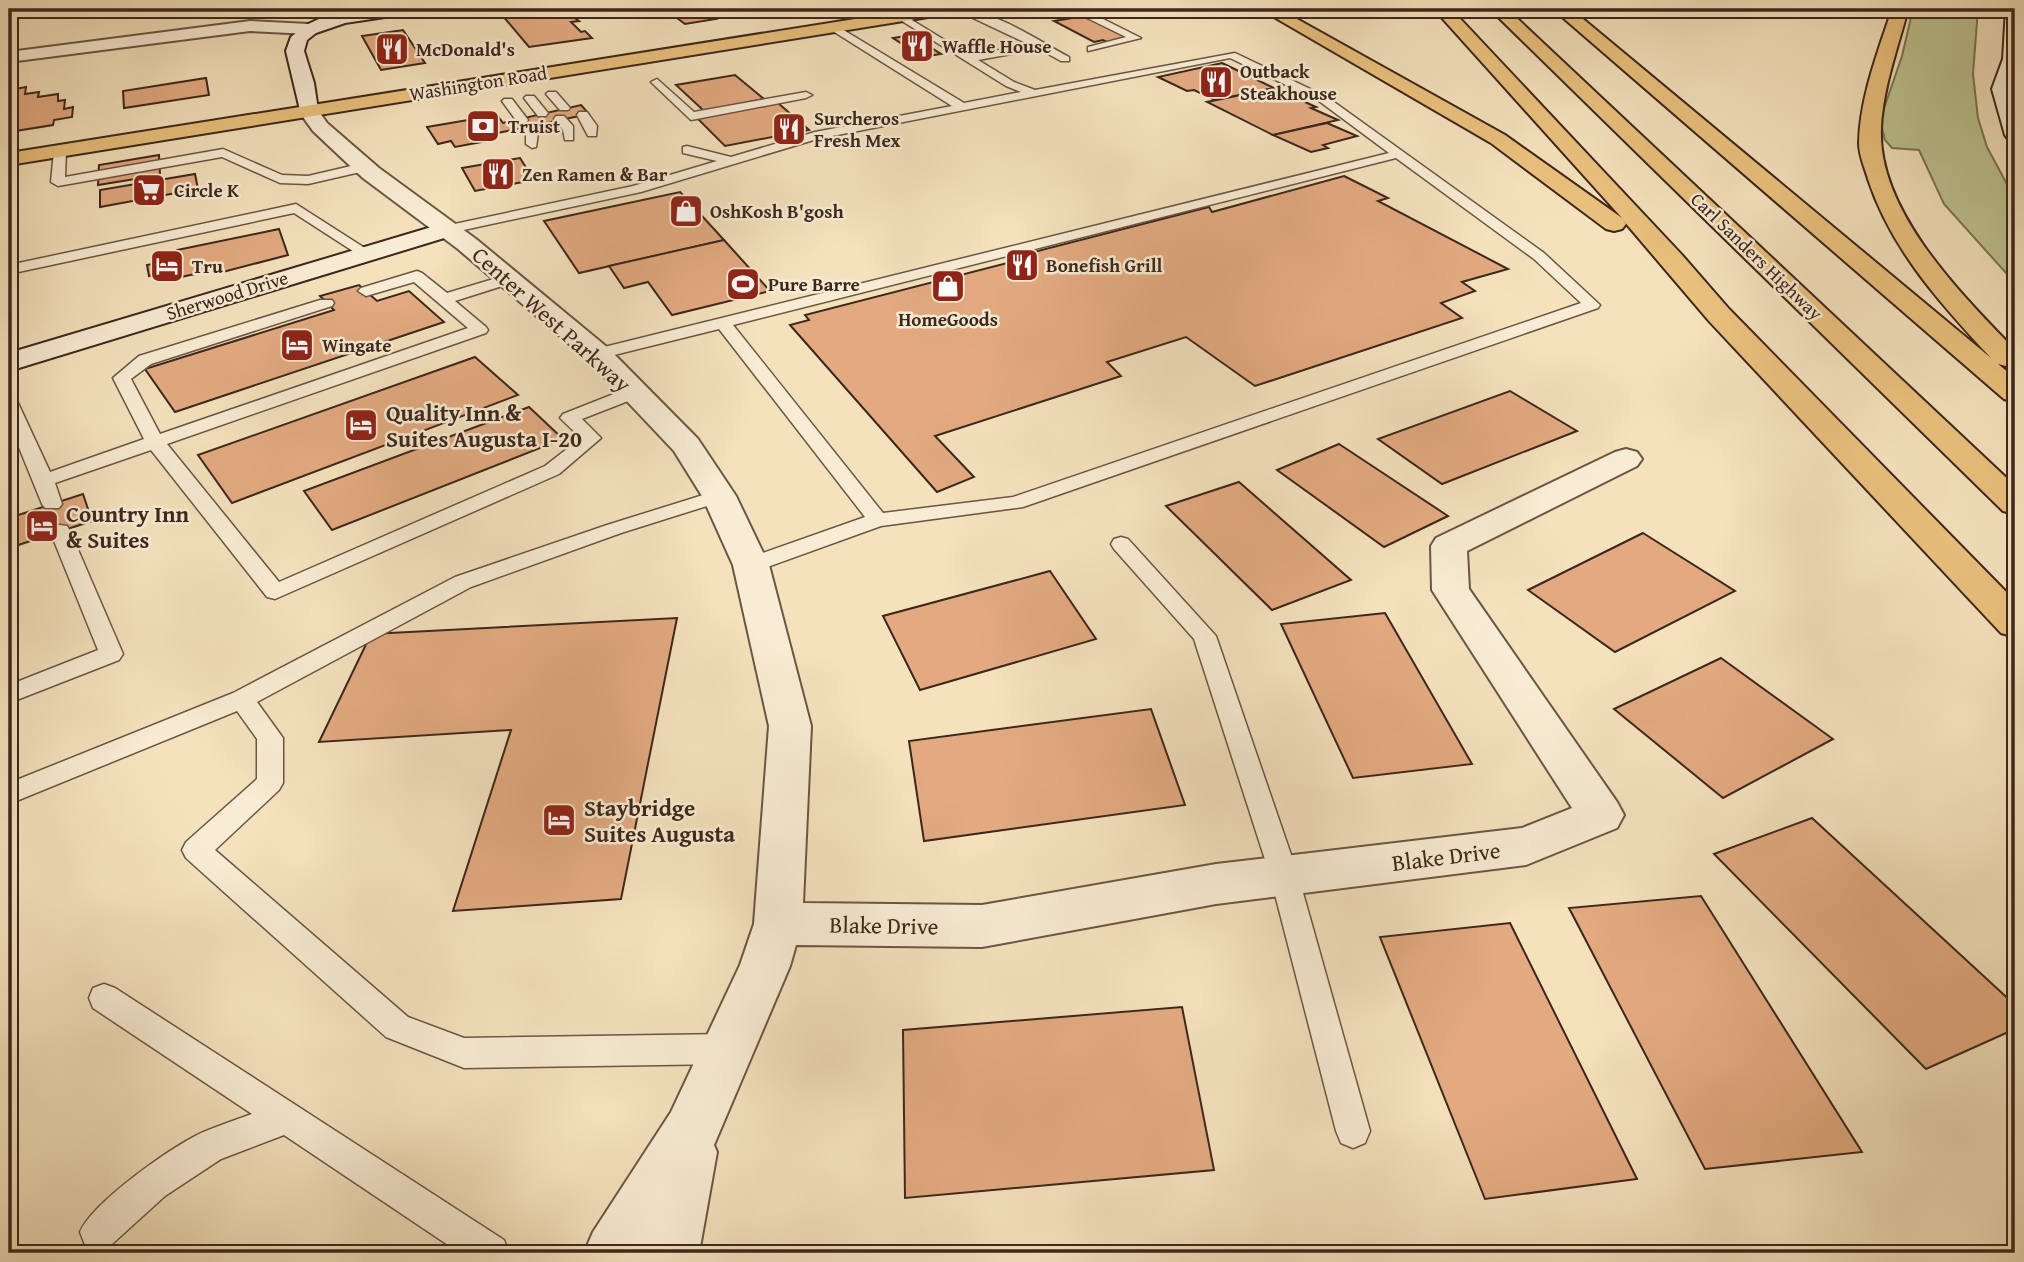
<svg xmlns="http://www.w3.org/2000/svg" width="2024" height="1262" font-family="'Gentium Book Plus',serif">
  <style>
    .green { fill: #bcc390; stroke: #7c7456; stroke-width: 2 }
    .building { fill: #e3aa81; stroke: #3d261c; stroke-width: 2 }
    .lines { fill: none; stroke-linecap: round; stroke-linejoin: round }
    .lane-casing { stroke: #6b5544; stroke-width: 3 }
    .street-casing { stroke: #6b5544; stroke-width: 4 }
    .secondary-casing { stroke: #3d261c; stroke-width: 4 }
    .primary-casing { stroke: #3d261c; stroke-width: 4 }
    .highway-casing { stroke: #3d261c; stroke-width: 4 }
    .lane { fill: #f8ecd4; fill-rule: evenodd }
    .street { fill: #f8ecd4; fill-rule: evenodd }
    .secondary { fill: #f8ecd4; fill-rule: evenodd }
    .primary { fill: #eac17e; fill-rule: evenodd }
    .highway { fill: #eac17e; fill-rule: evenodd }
    .labels { text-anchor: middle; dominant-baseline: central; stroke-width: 5; stroke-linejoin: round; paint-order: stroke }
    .far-poi-label { font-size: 19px; font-weight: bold; fill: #3d261c; stroke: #f8ecd4; text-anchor: start }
    .far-street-label { font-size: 19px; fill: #3d261c; stroke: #f8ecd4 }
    .street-label { font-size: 23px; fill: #3d261c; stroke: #f8ecd4 }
    .poi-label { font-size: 23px; font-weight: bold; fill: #3d261c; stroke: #f8ecd4; text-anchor: start }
  </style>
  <rect width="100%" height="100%" fill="#f4e2bd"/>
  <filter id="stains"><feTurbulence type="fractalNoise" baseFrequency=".00286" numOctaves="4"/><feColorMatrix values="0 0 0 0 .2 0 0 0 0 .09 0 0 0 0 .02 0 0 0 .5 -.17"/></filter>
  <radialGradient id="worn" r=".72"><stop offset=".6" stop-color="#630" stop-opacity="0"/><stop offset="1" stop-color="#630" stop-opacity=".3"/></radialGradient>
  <path class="green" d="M1913,9H1978L1973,74L1978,118L1987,147L2015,199V283L1944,204L1919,150L1892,148L1885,140L1880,120L1902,56Z"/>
  <g class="building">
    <path d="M497,9H562L579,21L571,22L581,32L585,31L592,38L529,47Z"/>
    <path d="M665,9H703L716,19L685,24Z"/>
    <path d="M1078,17L1088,18L1131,38L1111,44L1103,40L1094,42L1054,21Z"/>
    <path d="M403,30L425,63L381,70L362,36Z"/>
    <path d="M911,35L941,54L922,57L893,38Z"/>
    <path d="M1222,63L1274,88L1215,100L1194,90L1187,91L1158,77Z"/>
    <path d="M735,75L764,99L704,111L676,85Z"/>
    <path d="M206,78L209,95L124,108L123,91Z"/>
    <path d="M26,87L25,94L39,92L38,97L58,94V101L65,100L64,109L73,107L72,117L54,120L53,125L9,132V90Z"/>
    <path d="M1274,88L1316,107L1311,108L1338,120L1273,135L1207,102Z"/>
    <path d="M778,103L809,130L725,146L697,118Z"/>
    <path d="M581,105L589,114L488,135L492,140L455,147L451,141L438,144L427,127L497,115L503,123Z"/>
    <path d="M1327,123L1357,136L1323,145L1328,148L1311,152L1273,135Z"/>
    <path d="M159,155L160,175L98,185L99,165Z"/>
    <path d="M520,158L534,180L475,191L462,168Z"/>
    <path d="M195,174L198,189L100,207V190Z"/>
    <path d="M1344,176L1388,198L1378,201L1508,269L1462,282L1475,291L1441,303L1462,318L1255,386L1186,337L1107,362L1121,376L935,436L974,477L937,492L790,325L809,320L805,315L1027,258L1022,255L1209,207L1212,212Z"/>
    <path d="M680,192L724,240L579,273L544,221Z"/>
    <path d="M279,229L288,255L215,274L214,270L181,277L180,269L149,276L147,265L179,259L177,250Z"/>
    <path d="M724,240L770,291L672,315L648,282L624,288L609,266Z"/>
    <path d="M359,285L377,301L409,291L444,322L175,412L145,369L334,310L320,296Z"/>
    <path d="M475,357L518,395L232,503L198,455Z"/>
    <path d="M1510,391L1577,431L1442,484L1378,439Z"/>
    <path d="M529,407L563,439L332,530L304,491Z"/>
    <path d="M1339,444L1448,516L1384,547L1277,470Z"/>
    <path d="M1239,482L1351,580L1272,610L1166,506Z"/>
    <path d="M83,494L92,521L9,548V518Z"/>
    <path d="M1643,533L1735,591L1615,652L1528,590Z"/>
    <path d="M1050,571L1096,639L920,690L883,616Z"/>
    <path d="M1385,613L1472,764L1353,778L1281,624Z"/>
    <path d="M677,618L621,899L453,911L511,730L319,742L371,634Z"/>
    <path d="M1721,658L1833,739L1723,798L1614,709Z"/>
    <path d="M1151,709L1185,805L924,841L909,741Z"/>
    <path d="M1812,818L2015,1005V1029L1926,1069L1714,854Z"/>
    <path d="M1701,896L1862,1152L1705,1169L1569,908Z"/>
    <path d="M1510,923L1637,1179L1485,1199L1380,937Z"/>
    <path d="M1182,1007L1214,1170L905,1198L903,1030Z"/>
  </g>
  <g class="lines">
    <g class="lane-casing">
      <g id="lane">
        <path d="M954,9C990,7 1037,40 1069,57V61H1061L1039,49L978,60L1014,82L1035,90L1235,53L1327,97L1544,253L1600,305L1598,308L1023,507L881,526L759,570H743L740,565L743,560L865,517L719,329L598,359L590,354L592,350L1389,153L1319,101L1230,58L817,139L641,192L445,234L438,230L445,226L633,186L717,161L683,153V147L687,146L731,157L815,132L952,106L828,28V24L832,23L964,103L1021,92L1006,86L894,16L902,14L969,55L1030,45ZM1396,158L1534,259L1581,303L1013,497L883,513L733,325Z"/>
        <path d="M1077,9H1083L1141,38L1088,51V47L1126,37L1077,13Z"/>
        <path d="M657,79L694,112L806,92L812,95L806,98L691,120L653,84L651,82Z"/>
        <path d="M548,92H556L570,108L568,110H560L546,94Z"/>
        <path d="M526,96H534L548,113L546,116H538L524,98Z"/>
        <path d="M504,99H512L528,120L526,123H518L502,101Z"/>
        <path d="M579,112H587L597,126L596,136H588L577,115Z"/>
        <path d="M556,116H564L573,126V140H565L563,130L554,119Z"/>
        <path d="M528,124L538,133L536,147L532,148L526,144V133L522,128Z"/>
        <path d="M60,147L66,151L65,177L223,149L282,175L308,176L364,163L370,167L369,170L308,184L280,183L222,157L58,186L51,182L54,151Z"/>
        <path d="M296,204L371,252L369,255H359L294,213L9,274V265Z"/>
        <path d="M417,271L422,273L447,293L510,274L518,279L515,282L455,301L486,327L488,330L486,333L167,444L279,582L545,466L581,438L560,418L563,414L629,388L635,387L644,392L641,396L582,419L601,438L559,474L275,599L267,597L151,450L55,483L62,504L59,508H45L42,504L9,423V398L18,403L50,472L144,439L113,378L139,356L320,300H332L334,303L332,306L151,364L131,379L160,434L468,328L414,282L366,296L358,291L361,288Z"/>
        <path d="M719,490L726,492L729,496L726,500L621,533L471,587L257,702L283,738V783L279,790L215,850L408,1017L464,1038L728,1034L739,1038L744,1049L739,1060L728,1064L464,1068L386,1037L186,858L182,850L186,842L257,779V739L237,711L9,804V783L233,693L455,577L607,525Z"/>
        <path d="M60,525L67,526L70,531L123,654L119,660L9,703V685L98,650L50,531L53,526Z"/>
        <path d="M1121,537L1128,539L1216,636L1298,875L1370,1131L1365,1143L1353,1148L1341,1143L1336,1131L1270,875L1194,639L1114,549L1111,544L1114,539Z"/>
        <path d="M104,984L115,988L504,1240L509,1253H460L284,1135L221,1159L165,1196L111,1245L98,1250L85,1245L80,1232C93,1202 170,1148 201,1133C217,1126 235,1120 252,1114L93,1008L89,998L93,988Z"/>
      </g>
    </g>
    <g class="street-casing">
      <g id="street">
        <path d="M250,21L309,24L317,29L309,34L250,31L9,62V52Z"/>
        <path d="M308,104L315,106L327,123L379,168L476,239L608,348L698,439L736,496L769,565L811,726L803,903L982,905L1216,864L1522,828L1572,808L1432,590L1431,546L1436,538L1615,452L1626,449L1637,452L1642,459L1637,466L1467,551L1469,589L1617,802L1624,815L1617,828L1526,865L1216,904L982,947L796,945L790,966L714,1145L717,1152L699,1253H584L593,1232L671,1112L740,965L754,924L769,726L733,565L702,496L674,451L588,360L458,249L363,178L313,131L298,110L301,106Z"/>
      </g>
    </g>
    <g class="secondary-casing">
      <g id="secondary">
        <path d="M367,9H413L405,14L345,23L316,33L307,40L304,51L314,83L318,110L315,114H301L286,51L291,37L304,26L319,19Z"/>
        <path d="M2006,9H2015V77L2012,89L2015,101V141L2008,139L2005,135L1992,89L2003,59Z"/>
        <path d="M445,223L454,225L457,230L454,235L9,371V353Z"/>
      </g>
    </g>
    <g class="primary-casing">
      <path id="primary" d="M918,9H955L947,14L9,165V153Z"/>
    </g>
    <g class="highway-casing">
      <g id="highway">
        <path d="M1260,9H1279L1505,135L1622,218L1434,9H1451L1682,255L1729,309L2015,601V637L2001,633L1709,321L1623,220L1626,224L1622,229L1614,231L1606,229L1491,143Z"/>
        <path d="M1490,9H1507L2015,486V514L2003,511Z"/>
        <path d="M1553,9H1571L1991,358C1941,304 1892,251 1868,179C1865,168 1859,156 1859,143C1860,97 1878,52 1892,9H1908C1898,48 1883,87 1881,128C1877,211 1962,295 2015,350V363L2006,366L1998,364L2015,378V402L2004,399Z"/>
      </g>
    </g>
    <use href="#lane" class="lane"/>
    <use href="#street" class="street"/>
    <use href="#secondary" class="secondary"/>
    <use href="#primary" class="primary"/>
    <use href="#highway" class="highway"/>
  </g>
  <defs>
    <g id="restaurant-square" transform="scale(1.75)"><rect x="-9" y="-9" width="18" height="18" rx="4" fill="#8f2418" stroke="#f8ecd4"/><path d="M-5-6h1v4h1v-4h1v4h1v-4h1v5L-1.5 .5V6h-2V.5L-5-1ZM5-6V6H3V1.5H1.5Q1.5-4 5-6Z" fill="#fff"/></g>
    <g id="bank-square" transform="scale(1.75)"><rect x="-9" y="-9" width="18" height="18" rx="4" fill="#8f2418" stroke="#f8ecd4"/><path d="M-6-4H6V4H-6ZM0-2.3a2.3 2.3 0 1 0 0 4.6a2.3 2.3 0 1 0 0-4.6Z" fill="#fff"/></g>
    <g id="supermarket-square" transform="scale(1.75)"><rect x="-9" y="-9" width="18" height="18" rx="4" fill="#8f2418" stroke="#f8ecd4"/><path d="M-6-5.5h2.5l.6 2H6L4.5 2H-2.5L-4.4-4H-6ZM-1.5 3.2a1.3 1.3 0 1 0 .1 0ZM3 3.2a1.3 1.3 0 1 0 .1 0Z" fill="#fff"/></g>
    <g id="shop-square" transform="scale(1.75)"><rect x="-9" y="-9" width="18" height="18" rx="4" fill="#8f2418" stroke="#f8ecd4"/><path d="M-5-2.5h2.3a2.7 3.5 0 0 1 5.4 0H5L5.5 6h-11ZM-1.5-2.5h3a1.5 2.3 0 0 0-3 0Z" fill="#fff"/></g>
    <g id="hotel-square" transform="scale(1.75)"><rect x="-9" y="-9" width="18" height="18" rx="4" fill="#8f2418" stroke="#f8ecd4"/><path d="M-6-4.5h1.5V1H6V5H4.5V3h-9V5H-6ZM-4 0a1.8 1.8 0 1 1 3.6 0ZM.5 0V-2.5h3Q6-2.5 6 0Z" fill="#fff"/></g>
    <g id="stadium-square" transform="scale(1.75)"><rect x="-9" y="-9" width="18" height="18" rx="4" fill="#8f2418" stroke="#f8ecd4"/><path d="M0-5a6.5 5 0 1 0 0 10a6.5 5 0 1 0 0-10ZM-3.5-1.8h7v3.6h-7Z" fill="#fff"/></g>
  </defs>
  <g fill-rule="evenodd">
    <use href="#restaurant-square" x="917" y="46"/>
    <use href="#restaurant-square" x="392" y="49"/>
    <use href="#restaurant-square" x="1216" y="82"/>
    <use href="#bank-square" x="483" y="126"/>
    <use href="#restaurant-square" x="789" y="129"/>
    <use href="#restaurant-square" x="498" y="174"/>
    <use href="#supermarket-square" x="149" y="190"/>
    <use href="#shop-square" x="686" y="211"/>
    <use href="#restaurant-square" x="1022" y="265"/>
    <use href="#hotel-square" x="167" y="266"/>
    <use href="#stadium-square" x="743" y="284"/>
    <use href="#shop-square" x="948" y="286"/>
    <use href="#hotel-square" x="297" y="345"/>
    <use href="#hotel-square" x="361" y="425"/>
    <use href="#hotel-square" x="42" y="526"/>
    <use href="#hotel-square" x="559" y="820"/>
  </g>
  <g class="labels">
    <g class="far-poi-label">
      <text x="942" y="46">Waffle House</text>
      <text x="416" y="49">McDonald's</text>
      <text x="1240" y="71">Outback<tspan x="1240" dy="22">Steakhouse</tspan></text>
      <text x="814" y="118">Surcheros<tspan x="814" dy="22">Fresh Mex</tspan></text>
      <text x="508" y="126">Truist</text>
      <text x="522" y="174">Zen Ramen &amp; Bar</text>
      <text x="174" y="190">Circle K</text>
      <text x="710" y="211">OshKosh B'gosh</text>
      <text x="1046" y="265">Bonefish Grill</text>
      <text x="192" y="266">Tru</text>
      <text x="768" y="284">Pure Barre</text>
      <text x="948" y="319" text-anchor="middle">HomeGoods</text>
      <text x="322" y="345">Wingate</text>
    </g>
    <g class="far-street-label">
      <text transform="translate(478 83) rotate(-9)">Washington Road</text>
      <text transform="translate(1757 256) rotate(44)">Carl Sanders Highway</text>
      <text transform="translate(227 295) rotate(-17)">Sherwood Drive</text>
    </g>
    <g class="street-label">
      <text transform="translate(552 319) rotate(42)">Center West Parkway</text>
      <text transform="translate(1446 856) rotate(-7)">Blake Drive</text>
      <text transform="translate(884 925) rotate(1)">Blake Drive</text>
    </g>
    <g class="poi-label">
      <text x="386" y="412">Quality Inn &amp;<tspan x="386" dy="26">Suites Augusta I-20</tspan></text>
      <text x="66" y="513">Country Inn<tspan x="66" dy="26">&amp; Suites</tspan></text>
      <text x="584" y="807">Staybridge<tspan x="584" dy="26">Suites Augusta</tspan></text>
    </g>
  </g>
  <rect width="2024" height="1262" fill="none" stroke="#f4e2bd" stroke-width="35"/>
  <rect x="10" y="10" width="2003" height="1241" fill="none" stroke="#3d261c" stroke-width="3.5"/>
  <rect x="18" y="18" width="1989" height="1227" fill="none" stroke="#3d261c" stroke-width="2"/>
  <rect width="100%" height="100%" filter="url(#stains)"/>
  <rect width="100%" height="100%" fill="url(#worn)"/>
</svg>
